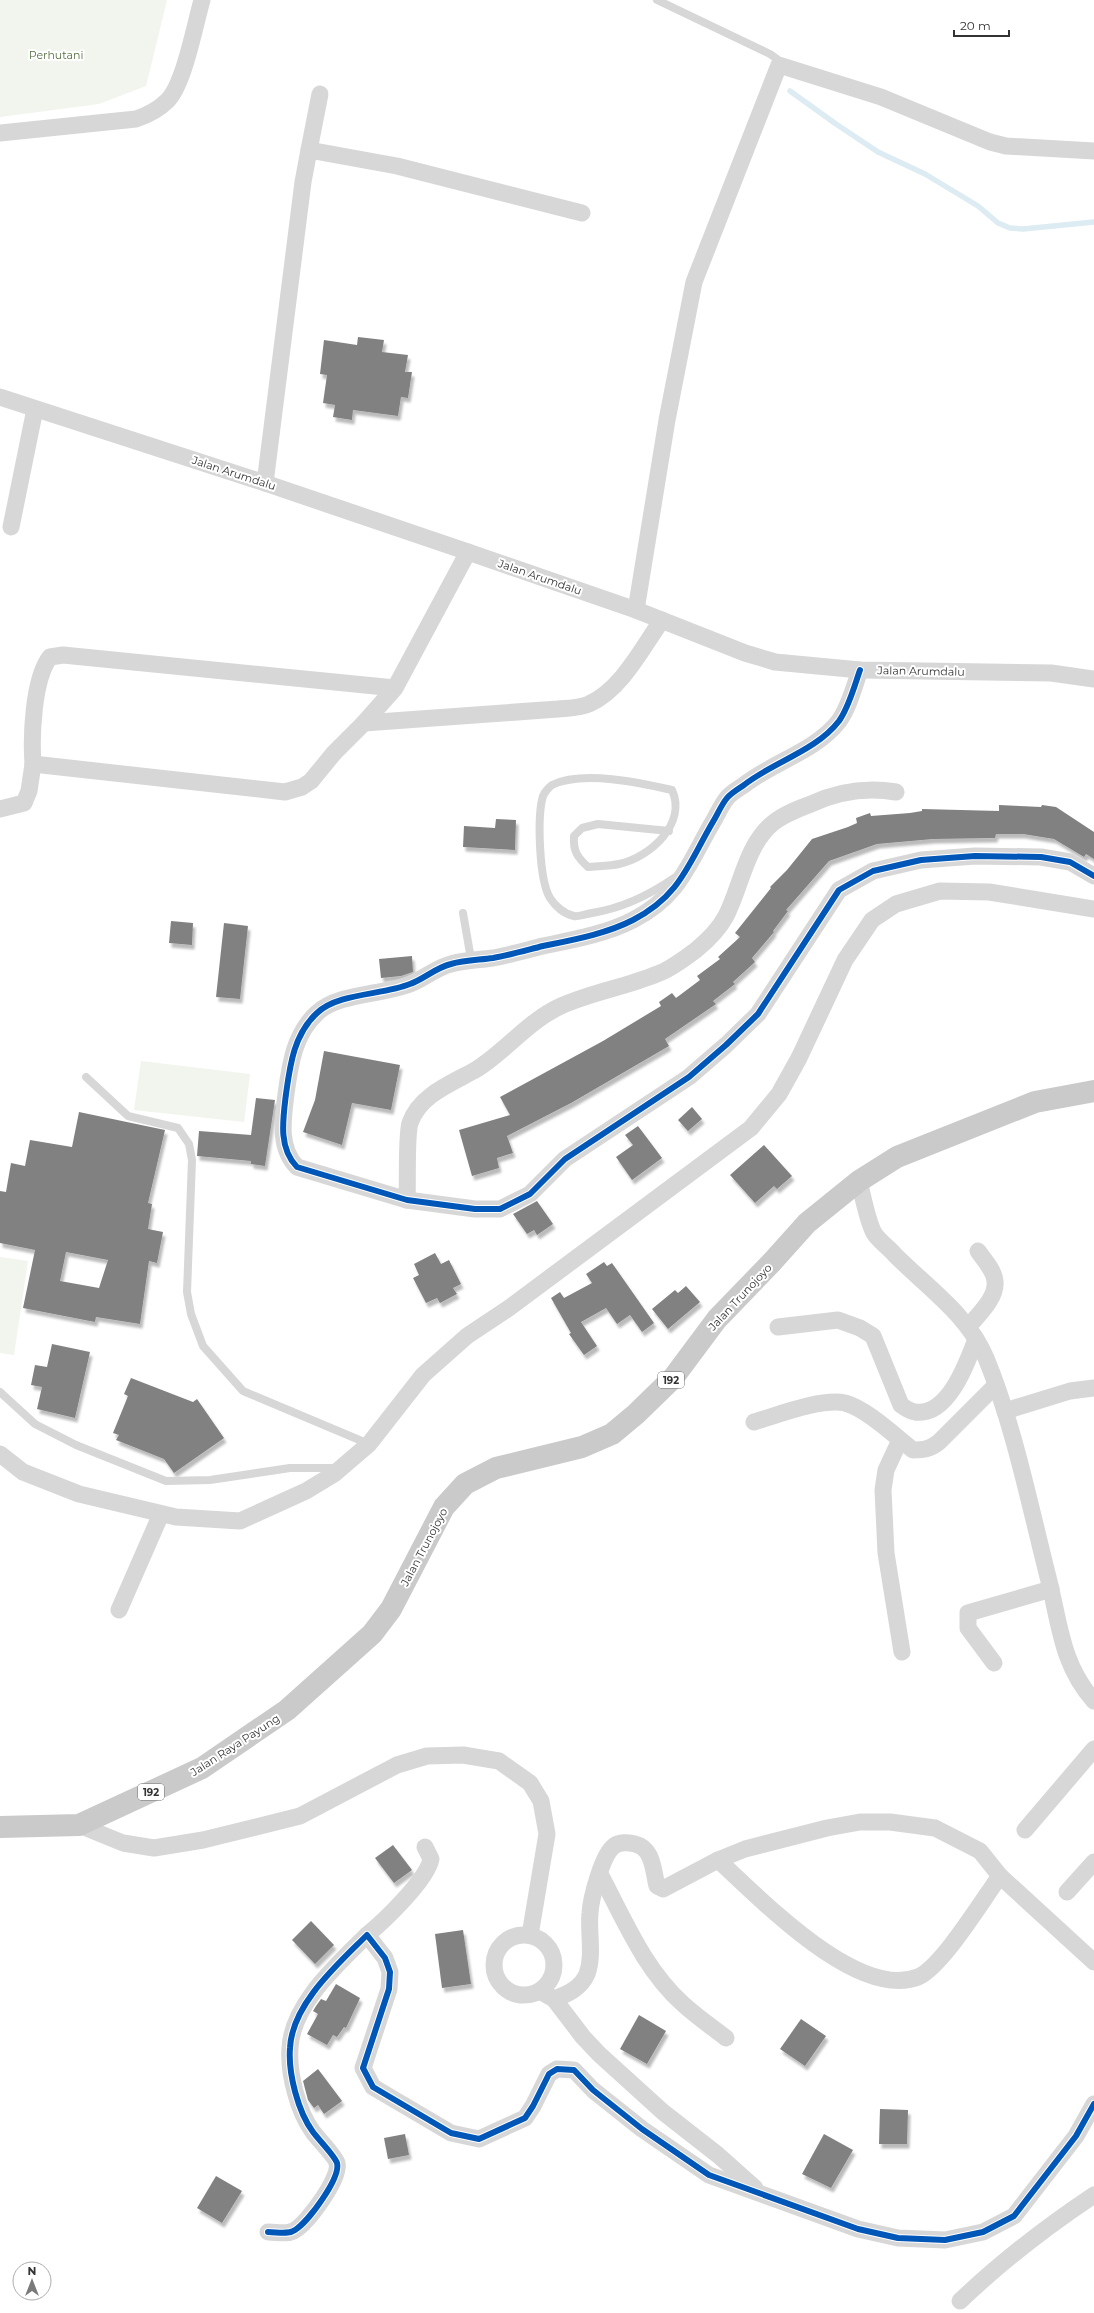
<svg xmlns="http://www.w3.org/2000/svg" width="1094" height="2313" font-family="Montserrat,sans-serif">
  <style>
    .green { fill: #f1f5ed }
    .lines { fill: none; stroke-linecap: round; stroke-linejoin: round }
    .stream { stroke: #ddebf3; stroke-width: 5.5 }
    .building { fill: #818181; fill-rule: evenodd; filter: url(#shadow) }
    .service { stroke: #d7d7d7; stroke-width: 8 }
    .minor { stroke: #d7d7d7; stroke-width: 17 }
    .primary { stroke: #cacaca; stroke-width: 22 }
    .cycleway-casing { stroke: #fff; stroke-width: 8 }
    .cycleway { stroke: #0057b8; stroke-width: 6 }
    .labels { text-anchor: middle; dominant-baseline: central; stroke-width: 4; stroke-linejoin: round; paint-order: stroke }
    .shield { fill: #fff; stroke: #707070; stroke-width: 1 }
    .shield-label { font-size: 10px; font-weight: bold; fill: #333 }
    .park-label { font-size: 11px; fill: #56703f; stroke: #fff }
    .street-label { font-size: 11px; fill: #333; stroke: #fff }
  </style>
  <defs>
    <filter id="shadow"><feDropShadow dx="2.5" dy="4.5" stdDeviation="1" flood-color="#0004"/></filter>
  </defs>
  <rect width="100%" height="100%" fill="#fff"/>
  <g class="green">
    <path d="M0,0H167L146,86L99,104L0,117Z"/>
    <path d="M141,1061L250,1074L244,1122L134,1110Z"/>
    <path d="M0,1257L28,1261L14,1355L0,1353Z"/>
  </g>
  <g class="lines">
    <path class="stream" d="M790,91L836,124L878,152L925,174L978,206L998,223L1010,228L1023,229L1094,222"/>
  </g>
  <g class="building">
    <path d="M358,337L384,340L382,352L408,355L405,372H412L408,398L401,397L398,416L353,410L352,420L333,417L335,405L323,403L327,375L320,374L324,340L357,345Z"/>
    <path d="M999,805L1041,807L1042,805L1056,807L1094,832V859L1086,854L1084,857L1054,839L1023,834H996L995,838L933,839L877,844L829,861L786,910L788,911L773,931L774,932L752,958L755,962L733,982L735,984L713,1001L716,1004L665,1039L669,1046L571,1103L507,1136L513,1153L497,1158L499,1168L472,1176L459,1130L510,1115L500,1097L603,1041L661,1006L659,1002L672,993L676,998L700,980L697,976L720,959L718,957L740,937L735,933L771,888L770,887L787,870L812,839L848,827L857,823L856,818L870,813L871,816L910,813L922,811V809L999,811Z"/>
    <path d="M496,819L516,820L515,850L463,847L464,826L495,828Z"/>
    <path d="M171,921L193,923L192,945L169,943Z"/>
    <path d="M224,923L248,926L240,999L216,997Z"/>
    <path d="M412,956L413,972L401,976L381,978L379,959Z"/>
    <path d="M324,1051L400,1065L391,1110L352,1103L342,1145L303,1132L315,1100Z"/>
    <path d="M256,1098L275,1100L265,1166L251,1164V1161L197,1156L199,1131L251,1135Z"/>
    <path d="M692,1107L702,1119L688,1131L678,1120Z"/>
    <path d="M79,1112L165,1130L148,1203L152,1204L148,1229L163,1232L157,1263L149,1261L140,1324L96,1317L95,1322L23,1308L35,1250L0,1243V1191L6,1192L11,1163L25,1166L30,1140L72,1147ZM66,1252L108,1260L99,1288L60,1281Z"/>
    <path d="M638,1126L662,1158L632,1180L616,1157L633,1145L625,1135Z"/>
    <path d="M764,1145L792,1176L777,1189L774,1186L755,1203L730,1175Z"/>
    <path d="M537,1201L553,1224L537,1235L534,1230L527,1234L513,1214Z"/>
    <path d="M435,1253L441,1264L449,1260L461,1284L453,1288L457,1294L440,1303L437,1298L426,1303L413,1278L419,1275L414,1264Z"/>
    <path d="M604,1262L607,1266L612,1263L654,1323L642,1332L630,1315L617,1324L606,1308L581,1322L597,1346L584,1355L569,1334L571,1333L551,1298L560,1292L564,1298L592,1283L586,1274Z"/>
    <path d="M686,1286L700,1302L668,1329L652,1309L675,1290L678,1293Z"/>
    <path d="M52,1344L90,1352L75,1418L37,1409L42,1387L31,1385L35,1365L47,1367Z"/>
    <path d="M131,1378L193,1402L197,1399L224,1438L174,1473L164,1459L116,1440L119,1435L113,1433L128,1396L124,1394Z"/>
    <path d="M393,1845L412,1870L394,1883L375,1858Z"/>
    <path d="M311,1921L334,1945L315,1964L292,1940Z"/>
    <path d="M463,1930L471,1984L442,1988L435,1934Z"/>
    <path d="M336,1984L360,1998L346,2028L344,2027L337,2037L333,2035L327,2045L307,2034L318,2014L313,2011L316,2006L321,1999L326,2001Z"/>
    <path d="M639,2015L666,2031L647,2064L620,2049Z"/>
    <path d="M801,2019L826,2036L805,2066L780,2049Z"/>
    <path d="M318,2069L342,2101L324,2114L318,2105L314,2108L308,2100L303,2081Z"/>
    <path d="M880,2109L908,2110L907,2144H879Z"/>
    <path d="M405,2134L409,2155L388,2159L384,2138Z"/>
    <path d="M824,2134L853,2150L831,2188L802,2174Z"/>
    <path d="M216,2176L242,2191L222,2223L197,2208Z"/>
  </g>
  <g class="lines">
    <g class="service">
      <path d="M657,0L770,54L777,59L779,65"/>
      <path d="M669,831L598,824L582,828L574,836C573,851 577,857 588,867C598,866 610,866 619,864C651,857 687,823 672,790C641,783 583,770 552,785C549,787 544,793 543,796C537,816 539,880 550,898C555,906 564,914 574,916C579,917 586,914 592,913C623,908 648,896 674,878"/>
      <path d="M463,913L471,959"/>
      <path d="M86,1077L128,1116L178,1128L189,1144L192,1160L187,1292L191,1314L203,1346L243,1391L369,1444"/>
      <path d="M0,1392L35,1424L76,1445L166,1481L210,1480L290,1468H338"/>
    </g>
    <g class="minor">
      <path d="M0,133L136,119C148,115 158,110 167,101C184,85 195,24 202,0"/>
      <path d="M309,150L320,94"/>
      <path d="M0,397L265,483L468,552L636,610L745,653L775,662L860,670L1051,673L1094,679"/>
      <path d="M265,483L303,182L309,150L397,166L582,213"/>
      <path d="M11,527L35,409"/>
      <path d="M636,610L667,420L694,282L779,65L881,97L990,142L1006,146L1094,151"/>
      <path d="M860,670C854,687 849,707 839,721C816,751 773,762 744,785C738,789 731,793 727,798C722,804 718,813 714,820C688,864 681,895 633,920C606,934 572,940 543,946C527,950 510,955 493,958C479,960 465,960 451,964C435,968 424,979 410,984C383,995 338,993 317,1013C294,1034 290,1065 286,1094C283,1119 278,1148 297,1167L407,1200L475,1209H500L530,1194L565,1159L689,1077L726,1045L758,1014L839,890L873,871L921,860L975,856L1041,857L1070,862L1094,876"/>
      <path d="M395,688L364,723L334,753L311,781L302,787L285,792L33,764C31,737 33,679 50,657L63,655L395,688L468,552"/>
      <path d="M364,723L558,709C568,708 581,708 589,704C622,689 642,648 662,620"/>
      <path d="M0,809L24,803L29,791L33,764"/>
      <path d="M859,1181C863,1196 867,1220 874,1233C879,1241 889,1248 895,1255C927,1287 968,1315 986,1358C1015,1429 1030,1507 1049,1581C1060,1626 1062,1665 1094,1701"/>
      <path d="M407,1200C408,1183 406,1136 410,1123C420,1094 453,1083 477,1069C507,1050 528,1021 561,1006C592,992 626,987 657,974C670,970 685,958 696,950C707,941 719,929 726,916C741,887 746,845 773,823C784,814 798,809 811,804C839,791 866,787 896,792"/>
      <path d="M778,1327L838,1320L860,1328L873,1336L901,1405C905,1408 910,1411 915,1412C948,1417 967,1363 976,1339"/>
      <path d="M968,1327C978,1315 997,1298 995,1281C994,1270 984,1260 978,1251"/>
      <path d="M1005,1411L1070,1391L1094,1388"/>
      <path d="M754,1422C778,1415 821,1398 845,1403C867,1409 895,1436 913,1450C924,1450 930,1449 939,1442L996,1385"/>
      <path d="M900,1440L886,1470L883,1490L886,1553L902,1652"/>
      <path d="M0,1454L23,1472L79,1494L176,1517L240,1521L306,1491L334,1474L369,1444L423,1375L467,1336L509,1308L751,1128L779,1094L799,1058L845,960L872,920L896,904L940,891L989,892L1094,909"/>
      <path d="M119,1610L161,1514"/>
      <path d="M994,1663L968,1628V1613L1051,1589"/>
      <path d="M79,1825L123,1843L154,1848L203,1840L300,1816L397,1765L427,1756L463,1755L499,1761L530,1783L541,1801L547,1834L530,1935"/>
      <path d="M1025,1830L1094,1749"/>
      <path d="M718,1860C759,1897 857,2001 918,1977C942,1967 983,1899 1000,1876"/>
      <path d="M600,1874C624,1919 644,1969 683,2004C696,2016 712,2027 726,2038"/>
      <path d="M1067,1892L1094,1862"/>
      <circle cx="524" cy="1965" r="30"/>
      <path d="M367,1935C384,1921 427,1880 431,1859L425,1847"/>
      <path d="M540,1991L554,1999L583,2037L599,2054L663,2112L718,2155L755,2188"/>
      <path d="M554,1999C568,1994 581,1988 587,1974C594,1955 588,1933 590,1913C591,1898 602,1855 614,1846C619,1842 629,1842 635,1844C653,1848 653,1870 657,1886L663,1889L718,1860L745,1849L827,1828L860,1822H890L935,1828L980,1851L1000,1876L1094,1962"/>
      <path d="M268,2232C277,2232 288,2235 295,2230C308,2222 341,2178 337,2163C335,2156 318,2139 313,2132C298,2112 288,2073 290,2048C292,2004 338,1964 367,1935L385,1958L390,1972L389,1989L363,2068L373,2087L451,2133L479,2139L525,2118L533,2106L549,2074L557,2069L574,2070L593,2090L642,2129L709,2175L858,2229L898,2238L945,2240L983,2232L1014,2216L1076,2136L1094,2104"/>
      <path d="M960,2301C1002,2261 1046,2227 1094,2195"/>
    </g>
    <path class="primary" d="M0,1827L79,1825L202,1768L287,1710L372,1634L391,1609L444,1507L465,1484L496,1468L582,1447L612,1434L636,1414L673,1378L717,1319L772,1262L807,1223L859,1181L897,1157L1035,1102L1094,1091"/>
    <g class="cycleway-casing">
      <g id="cycleway">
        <path d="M860,670C854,687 849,707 839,721C816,751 773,762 744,785C738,789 731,793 727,798C722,804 718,813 714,820C688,864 681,895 633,920C606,934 572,940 543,946C527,950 510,955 493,958C479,960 465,960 451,964C435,968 424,979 410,984C383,995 338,993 317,1013C294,1034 290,1065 286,1094C283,1119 278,1148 297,1167L407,1200L475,1209H500L530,1194L565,1159L689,1077L726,1045L758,1014L839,890L873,871L921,860L975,856L1041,857L1070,862L1094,876"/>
        <path d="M268,2232C277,2232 288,2235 295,2230C308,2222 341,2178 337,2163C335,2156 318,2139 313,2132C298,2112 288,2073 290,2048C292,2004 338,1964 367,1935L385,1958L390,1972L389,1989L363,2068L373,2087L451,2133L479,2139L525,2118L533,2106L549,2074L557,2069L574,2070L593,2090L642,2129L709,2175L858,2229L898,2238L945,2240L983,2232L1014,2216L1076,2136L1094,2104"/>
      </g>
    </g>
    <use href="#cycleway" class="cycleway"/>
  </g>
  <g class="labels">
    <g class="shield">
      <rect x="658" y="1372" width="26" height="16" rx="3"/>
      <rect x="138" y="1784" width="26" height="16" rx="3"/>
    </g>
    <g class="shield-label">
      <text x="671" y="1380">192</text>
      <text x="151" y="1792">192</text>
    </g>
    <g class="park-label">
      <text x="56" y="55">Perhutani</text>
    </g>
    <g class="street-label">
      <text transform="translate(234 473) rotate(18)">Jalan Arumdalu</text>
      <text transform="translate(540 577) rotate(19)">Jalan Arumdalu</text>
      <text transform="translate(921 671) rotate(1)">Jalan Arumdalu</text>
      <text transform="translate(740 1297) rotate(-47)">Jalan Trunojoyo</text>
      <text transform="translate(424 1547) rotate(-62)">Jalan Trunojoyo</text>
      <text transform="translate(235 1745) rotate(-33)">Jalan Raya Payung</text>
    </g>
  </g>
  <g transform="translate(32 2281)"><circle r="19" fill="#ffffff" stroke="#adadad"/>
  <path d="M0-3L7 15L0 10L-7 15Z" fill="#7a7a7a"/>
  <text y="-6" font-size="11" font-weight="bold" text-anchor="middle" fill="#333333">N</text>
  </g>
  <path d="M954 30v6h55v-6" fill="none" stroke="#333333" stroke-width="2"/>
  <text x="960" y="30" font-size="12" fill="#333333" stroke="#ffffff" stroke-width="3" paint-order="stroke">20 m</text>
</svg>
